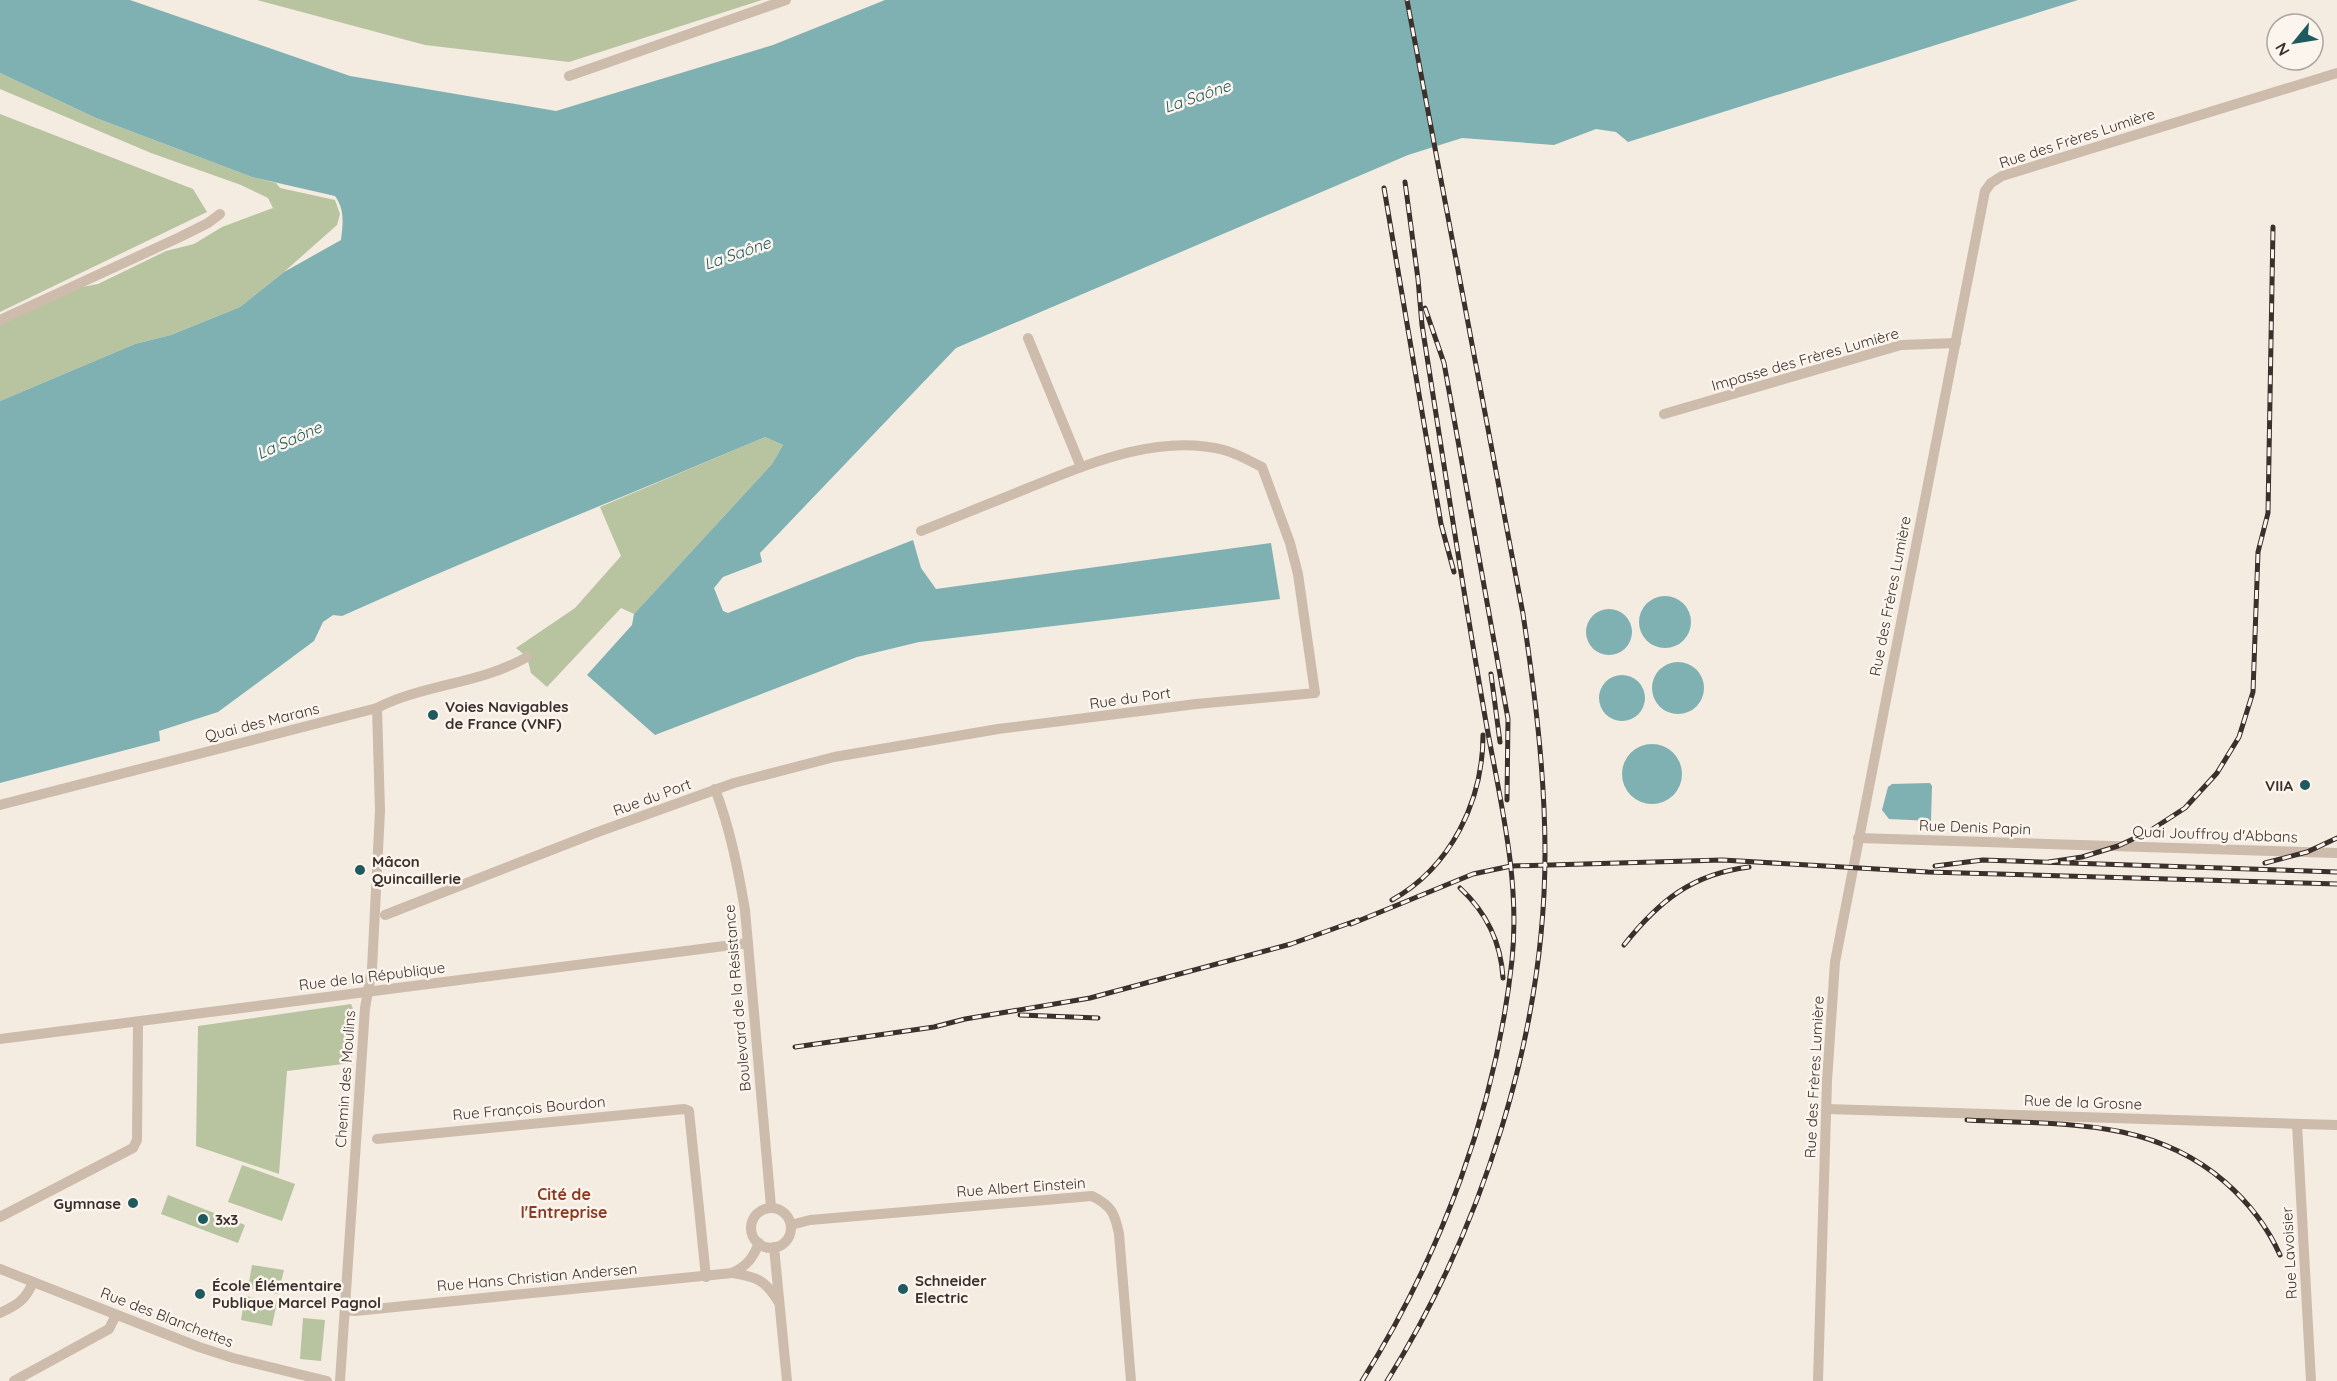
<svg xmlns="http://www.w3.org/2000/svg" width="2337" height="1381" font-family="Quicksand,sans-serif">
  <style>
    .green { fill: #b8c4a0 }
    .water { fill: #7fb0b2 }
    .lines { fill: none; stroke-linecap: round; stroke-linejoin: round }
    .street { stroke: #cdbbac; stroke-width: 10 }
    .rail-casing { stroke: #3b302b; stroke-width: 5 }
    .rail { stroke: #fbf5ee; stroke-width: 3; stroke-dasharray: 9; stroke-linecap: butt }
    .poi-dot { fill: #1f5a5e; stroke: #fbf5ee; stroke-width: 2 }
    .labels { text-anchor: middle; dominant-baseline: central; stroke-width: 5; stroke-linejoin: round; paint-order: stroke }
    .street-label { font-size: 15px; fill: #3b302b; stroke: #fbf5ee }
    .poi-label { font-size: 15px; font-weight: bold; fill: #3b302b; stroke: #fbf5ee; text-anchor: start }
    .water-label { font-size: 16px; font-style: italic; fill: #1f5a5e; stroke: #fbf5ee }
    .neighbourhood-label { font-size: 16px; font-weight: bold; fill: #8c3b22; stroke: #fbf5ee }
  </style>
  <rect width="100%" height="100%" fill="#f4ebe1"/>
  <g class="green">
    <path d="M257,0H762L569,62L425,45Z"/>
    <path d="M0,73L96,118L252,177L276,183L280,188L335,200L340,214L337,225L284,272L240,307L171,335L135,344L0,401V325L77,288L98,284L166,251L194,244L222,227L273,208L268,198L241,185L151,153L0,89Z"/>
    <path d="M0,114L193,189L207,212L0,312Z"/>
    <path d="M765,437L783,445L772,464L634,614L621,608L547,687L531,673L527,657L516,648L575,608L621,556L600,507Z"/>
    <path d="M351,1004L356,1016L351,1063L287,1071L279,1174L196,1146L198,1026Z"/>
    <path d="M242,1165L295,1184L282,1221L228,1202Z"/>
    <path d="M168,1195L245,1225L238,1243L161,1214Z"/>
    <path d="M252,1265L284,1270L278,1294L248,1288Z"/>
    <path d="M245,1296L277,1302L272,1326L241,1320Z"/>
    <path d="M303,1318L325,1320L321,1361L300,1359Z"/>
  </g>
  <g class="water">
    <path d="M0,0H130L350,76L556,111L773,45L885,0H2078L1628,142L1616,132L1596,129L1554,145L1462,138L1408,155L956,348L760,553L762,562L723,577L714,588L723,611L728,613L913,540L921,568L936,589L1271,543L1280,599L919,642L857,657L655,735L587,675L632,625L634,614L772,464L783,445L765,437C624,497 481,553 342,616L333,615L323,622L314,641L218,712L159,731L160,741L0,783V401L135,344L171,335L240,307L284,272L341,240C343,223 345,210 335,196L252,177L96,118L0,73Z"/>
    <circle cx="1665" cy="622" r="26"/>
    <circle cx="1609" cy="632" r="23"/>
    <circle cx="1678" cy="688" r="26"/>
    <circle cx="1622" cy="698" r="23"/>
    <circle cx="1652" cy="774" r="30"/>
    <path d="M1930,783L1932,786L1931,821L1889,819L1882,810L1888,787L1892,784Z"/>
  </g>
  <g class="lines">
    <g class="street">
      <path d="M569,76L786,0"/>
      <path d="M0,320L180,237L208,223L220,214"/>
      <path d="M1028,338L1081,467"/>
      <path d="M1664,414L1901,345L1956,343"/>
      <path d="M715,789C730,828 738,869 745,910L771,1207"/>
      <path d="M0,805L377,708C424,684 480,684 527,657"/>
      <path d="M1858,838L2337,853"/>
      <path d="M385,915L595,833L734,783L834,757L998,729L1196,704L1315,693L1298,574L1290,543L1262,467C1250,461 1238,454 1224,450C1158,433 1088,464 1028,488C993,502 957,517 921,531"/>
      <path d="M0,1039L748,943"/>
      <path d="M1827,1109L2337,1125"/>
      <path d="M2297,1124L2311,1381"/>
      <path d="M377,1139L684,1109L689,1111L706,1277"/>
      <circle cx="771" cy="1228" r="20"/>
      <path d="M0,1217L133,1148L137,1140L138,1022"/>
      <path d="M791,1225L810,1220L1092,1196C1112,1206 1115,1214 1119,1234L1131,1381"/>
      <path d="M774,1247L787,1381"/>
      <path d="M0,1269L199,1347L233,1358L327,1381"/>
      <path d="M733,1273C757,1277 765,1280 778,1301"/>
      <path d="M345,1310L355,1311L732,1273C747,1266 753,1258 759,1243"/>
      <path d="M0,1313C17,1305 26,1300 33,1282"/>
      <path d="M14,1381L109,1329L116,1315"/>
      <path d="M340,1381L365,1008L372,969L380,811L377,708"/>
      <path d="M1818,1381L1827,1081L1835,962L1985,191L1991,183L2002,176L2337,73"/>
    </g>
    <g class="rail-casing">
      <g id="rail">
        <path d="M1384,188L1441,524L1454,572"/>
        <path d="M1425,308L1444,363L1508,719L1507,800"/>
        <path d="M1491,674L1500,742"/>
        <path d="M2049,862L2082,857L2118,846L2148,832L2185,808L2217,773L2239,737L2253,692L2258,552L2268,513L2273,227"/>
        <path d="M2265,863L2307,852L2337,838"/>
        <path d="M1935,866L1983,860L2337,872"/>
        <path d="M1460,888C1486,912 1501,943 1503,978"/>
        <path d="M1392,900C1451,867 1483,801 1483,735"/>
        <path d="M1351,924L1473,874L1511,866L1722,860L1928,872L2337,884"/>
        <path d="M1624,945C1659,901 1692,874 1749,867"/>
        <path d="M1020,1015L1098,1018"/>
        <path d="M795,1047L934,1027L965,1019L1090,998L1291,944L1358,920"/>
        <path d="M1967,1120C2060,1125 2150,1117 2225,1182C2249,1203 2267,1226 2280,1255"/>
        <path d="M1362,1381C1441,1255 1496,1109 1512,960C1521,874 1497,789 1483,705C1461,578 1442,451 1422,325L1418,279L1405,182"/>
        <path d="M1387,1381C1482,1229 1545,1034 1545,853C1545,773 1535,694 1523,614L1407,0"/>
      </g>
    </g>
    <use href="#rail" class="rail"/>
  </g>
  <g class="poi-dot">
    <circle cx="433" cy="715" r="6"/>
    <circle cx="2305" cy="785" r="6"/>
    <circle cx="360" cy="870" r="6"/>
    <circle cx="133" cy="1203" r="6"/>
    <circle cx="203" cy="1219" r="6"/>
    <circle cx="903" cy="1289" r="6"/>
    <circle cx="200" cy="1294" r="6"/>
  </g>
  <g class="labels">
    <g class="street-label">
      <text transform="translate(2077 138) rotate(-18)">Rue des Frères Lumière</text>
      <text transform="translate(1805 359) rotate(-16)">Impasse des Frères Lumière</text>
      <text transform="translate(1890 596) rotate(-79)">Rue des Frères Lumière</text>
      <text transform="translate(1130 698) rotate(-8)">Rue du Port</text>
      <text transform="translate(262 722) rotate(-14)">Quai des Marans</text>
      <text transform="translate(652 797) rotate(-20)">Rue du Port</text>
      <text transform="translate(1975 827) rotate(2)">Rue Denis Papin</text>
      <text transform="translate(2215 834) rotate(2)">Quai Jouffroy d'Abbans</text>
      <text transform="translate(372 976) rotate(-7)">Rue de la République</text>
      <text transform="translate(737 998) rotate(-95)">Boulevard de la Résistance</text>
      <text transform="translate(1814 1077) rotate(-87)">Rue des Frères Lumière</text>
      <text transform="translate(345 1079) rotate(-86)">Chemin des Moulins</text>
      <text transform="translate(2083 1102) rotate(2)">Rue de la Grosne</text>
      <text transform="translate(529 1108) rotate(-5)">Rue François Bourdon</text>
      <text transform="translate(1021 1187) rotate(-4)">Rue Albert Einstein</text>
      <text transform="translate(2289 1253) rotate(-93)">Rue Lavoisier</text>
      <text transform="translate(537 1277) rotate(-5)">Rue Hans Christian Andersen</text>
      <text transform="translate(167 1317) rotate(21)">Rue des Blanchettes</text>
    </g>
    <g class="poi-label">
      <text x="445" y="706">Voies Navigables<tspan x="445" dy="17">de France (VNF)</tspan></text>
      <text x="2293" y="785" text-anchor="end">VIIA</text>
      <text x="372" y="861">Mâcon<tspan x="372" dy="17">Quincaillerie</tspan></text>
      <text x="121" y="1203" text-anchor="end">Gymnase</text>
      <text x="215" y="1219">3x3</text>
      <text x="915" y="1280">Schneider<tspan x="915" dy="17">Electric</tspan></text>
      <text x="212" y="1285">École Élémentaire<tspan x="212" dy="17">Publique Marcel Pagnol</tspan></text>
    </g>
    <g class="water-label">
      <text transform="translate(1197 96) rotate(-19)">La Saône</text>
      <text transform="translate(737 253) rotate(-19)">La Saône</text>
      <text transform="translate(289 440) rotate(-24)">La Saône</text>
    </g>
    <g class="neighbourhood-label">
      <text x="564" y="1194">Cité de<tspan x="564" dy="18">l'Entreprise</tspan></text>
    </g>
  </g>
  <g transform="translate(2295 42) rotate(240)"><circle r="28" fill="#fbf5ee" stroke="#aea6a0" stroke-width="1.5"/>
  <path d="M0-4.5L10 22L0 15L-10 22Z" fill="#1f5a5e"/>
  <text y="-9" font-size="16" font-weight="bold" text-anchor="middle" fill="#3b302b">N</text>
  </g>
</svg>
